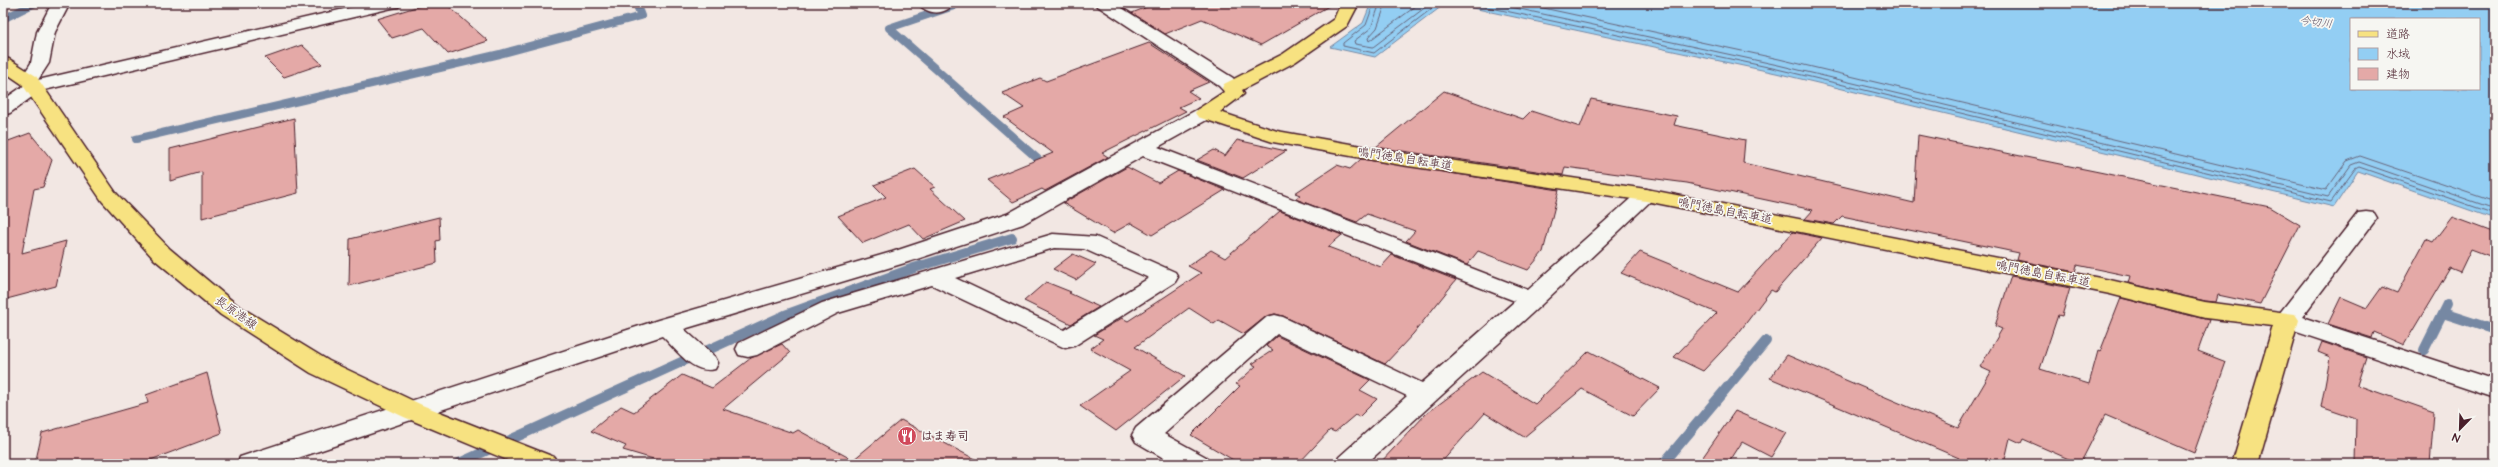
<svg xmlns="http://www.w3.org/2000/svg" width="2498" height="467" font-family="'Architects Daughter','Klee One',sans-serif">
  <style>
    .water { fill: #93cef3; stroke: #7688a3; fill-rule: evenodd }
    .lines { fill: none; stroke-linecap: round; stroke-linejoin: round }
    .shore { stroke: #67657b; stroke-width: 1 }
    .stream-far1 { stroke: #7688a3; stroke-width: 8 }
    .stream { stroke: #7688a3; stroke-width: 10 }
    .building { fill: #e4a9a7; stroke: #4a1f2b }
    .minor-casing { stroke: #4a1f2b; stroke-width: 3 }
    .major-casing { stroke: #4a1f2b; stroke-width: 3 }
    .minor { fill: #f6f6f2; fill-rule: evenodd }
    .major { fill: #f7e281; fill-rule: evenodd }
    .labels { text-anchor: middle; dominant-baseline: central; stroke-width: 3.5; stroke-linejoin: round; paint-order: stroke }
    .far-water-label { font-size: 11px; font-style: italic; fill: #605467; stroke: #f6f6f2 }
    .street-label { font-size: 12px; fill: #4a1f2b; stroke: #f6f6f2 }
    .poi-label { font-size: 12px; font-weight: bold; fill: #4a1f2b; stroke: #f6f6f2; text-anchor: start }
  </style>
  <rect width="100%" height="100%" fill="#f2e7e3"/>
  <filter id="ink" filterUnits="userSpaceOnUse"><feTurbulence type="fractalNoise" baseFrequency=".025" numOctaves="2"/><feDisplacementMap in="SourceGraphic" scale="8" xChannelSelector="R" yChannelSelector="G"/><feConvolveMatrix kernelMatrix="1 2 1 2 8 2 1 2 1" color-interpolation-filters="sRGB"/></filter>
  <g filter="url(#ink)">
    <g class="water">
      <path d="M1371,3H1446L1375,57L1330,47L1363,23Z"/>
      <path d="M1449,3H2495V219L2358,171L2334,207L1776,73ZM2351,19H2479V89H2351Z"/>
    </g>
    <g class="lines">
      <g class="shore">
        <path d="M1374,3L1366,25L1343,43V46L1374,53L1439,3"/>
        <path d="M1380,3L1371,28L1354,41L1355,44L1373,47L1431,3"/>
        <path d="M1386,3L1377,28L1368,38L1369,41L1420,3"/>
        <path d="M1468,3L1777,69L2331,202L2355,169L2359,167L2495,214"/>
        <path d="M1492,3L1778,65L2328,197L2351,165L2359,162L2495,209"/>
        <path d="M1520,3L1779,59L2326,190L2347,161L2360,156L2495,202"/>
      </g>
      <g class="stream-far1">
        <path d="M951,3L954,6L889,28L1047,167"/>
        <path d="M3,19L35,3"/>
        <path d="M136,139L500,54L641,16L636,3"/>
      </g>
      <g class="stream">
        <path d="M2443,313L2495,330"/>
        <path d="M2424,350L2447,304"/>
        <path d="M457,464L785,315L914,268L1012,238"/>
        <path d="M1663,464L1766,341"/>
      </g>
    </g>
    <g class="building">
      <path d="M429,3H445L488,41L448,54L424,28L392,38L377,19Z"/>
      <path d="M1157,3H1334L1261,45L1202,19L1165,34L1132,13Z"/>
      <path d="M1149,43L1209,82L1188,91L1199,98L1179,107L1186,111L1102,153L1108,157L1045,191L1042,189L1013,202L987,180L1053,153L1004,117L1024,108L1002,93L1040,78L1046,81Z"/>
      <path d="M302,45L322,64L284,77L265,58Z"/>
      <path d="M1444,91L1523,119L1531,111L1580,127L1591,99L1677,116L1674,125L1745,140L1743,163L1914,203L1918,135L2270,207L2300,225L2260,304L2218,295L2216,302L2205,301L2128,283L2130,276L2077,265L2075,272L2017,260L2019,253L1842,216L1834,224L1805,219L1813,210L1687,183L1565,167L1563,175L1376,147Z"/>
      <path d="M294,118L298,193L202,218V172L170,181V149Z"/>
      <path d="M30,133L52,160L43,187L34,189L22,253L66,241L56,286L3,300V143Z"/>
      <path d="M1237,140L1286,151L1243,178L1197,160L1214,150L1225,156Z"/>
      <path d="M1361,159L1559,190L1543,252L1528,270L1478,251L1467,265L1406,241L1415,231L1367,214L1357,222L1295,199L1300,195L1295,193L1337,165L1350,169Z"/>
      <path d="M1127,167L1158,183L1178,171L1225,190L1152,235L1131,223L1113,233L1063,203Z"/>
      <path d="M915,169L935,187L930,189L965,221L923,239L909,224L863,243L838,216L886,197L874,185Z"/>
      <path d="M1280,211L1342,235L1328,247L1381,267L1392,255L1456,280L1413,334L1385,364L1283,316L1275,314L1267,316L1244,334L1219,320L1214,324L1189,308L1135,347L1185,376L1116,431L1080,406L1130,371L1090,349L1103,339L1094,335L1122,318L1128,321L1201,273L1188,266L1211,250L1225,258Z"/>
      <path d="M439,217L440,240L436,241L437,263L349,286L350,239Z"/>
      <path d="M2452,217L2495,233V258L2471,249L2460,272L2450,268L2404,345L2374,332L2372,338L2328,324L2341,297L2367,308L2382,287L2397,293L2426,239L2433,242Z"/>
      <path d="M1793,232L1822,238L1775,292L1771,290L1737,335L1703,371L1674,357L1717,313L1621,273L1640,252L1738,292Z"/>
      <path d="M1073,254L1096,264L1076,280L1053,269Z"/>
      <path d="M2011,276L2070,288L2062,316L2058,315L2040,369L2089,384L2098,351L2100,352L2121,298L2209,320L2198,351L2226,362L2194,453L2105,415L2080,464L2023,439L2021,443L2010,438L2004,464H1957L1959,458L1770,378L1787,355L1958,428L1991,372L1980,367L2002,329L1995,326Z"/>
      <path d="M1046,282L1071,292L1069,293L1099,307L1071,324L1024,301Z"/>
      <path d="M1277,336L1370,380L1360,390L1377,399L1359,417L1355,415L1335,432L1330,430L1298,464H1240L1191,435L1240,386L1236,384L1256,366L1252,364L1273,350L1266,346Z"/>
      <path d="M2322,342L2366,357L2357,385L2434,412L2430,464H2355L2356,419L2321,407L2330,357L2318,352Z"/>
      <path d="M782,344L790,353L723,409L793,433L798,430L853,460L901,420L984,464H670L623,450L626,446L591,431L621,406L634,412L682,375L712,388L751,358Z"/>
      <path d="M1589,351L1660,388L1633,416L1582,389L1524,437L1485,413L1440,464H1379L1426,414L1482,372L1535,404Z"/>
      <path d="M207,373L222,433L140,464H35L42,433L148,403L146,395Z"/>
      <path d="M1735,411L1786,433L1771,457L1742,442L1728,464H1698Z"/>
    </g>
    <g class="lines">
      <g class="minor-casing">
        <g id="minor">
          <path d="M52,3H70L55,32L49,63L38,80L370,3H401L398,7L392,8L40,91L10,113L3,115V100L25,85L20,80L31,63L37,32Z"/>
          <path d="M918,3H954C945,16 927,15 918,3Z"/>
          <path d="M1093,3H1114L1233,78L1240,88L1238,92C1229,94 1225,93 1219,86Z"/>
          <path d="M1205,107L1212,109L1215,113L1212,117L1158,147L1528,290L1639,191L1646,189L1653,191L1657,195L1541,305L1366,464H1336L1339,457L1407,396L1277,334L1164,434L1206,457L1209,464H1174L1136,442L1132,435L1136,428L1267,317L1275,315L1283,317L1422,383L1515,301L1143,156L1023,224L908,262L684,329L715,357L718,363L715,369C693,375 676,349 662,336L280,464H237L240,457L658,320L892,252L1007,214L1198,109Z"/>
          <path d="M2366,212L2374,213L2377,218L2302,317L2495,380V398L2279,326L2275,320L2279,314L2358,213Z"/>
          <path d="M1053,234L1096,237L1175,272L1178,277L1175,282L1074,346L1065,348L932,285L838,313L757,355L748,357L739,355L736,349L739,343L822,303ZM1054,248L1084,249L1149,278L1064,330L955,278Z"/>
        </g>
      </g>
      <g class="major-casing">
        <g id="major">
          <path d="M1341,3H1359L1347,26L1295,62L1242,90L1244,94L1220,112L1277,131L1401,153L1646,189L2110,280L2205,302L2295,314L2299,320L2258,464H2232L2273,326L2205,318L2110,294L1646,201L1401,165L1273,142L1198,117L1195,113L1198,109L1224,92L1222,88L1224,84L1283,54L1334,19Z"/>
          <path d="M3,58L9,59L36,76L116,193L170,249L237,305L329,361L422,405L554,457L557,464H517L404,417L311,373L221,315L154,259L102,201L22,84L3,71Z"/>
        </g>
      </g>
      <use href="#minor" class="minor"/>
      <use href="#major" class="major"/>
    </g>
  </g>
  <defs>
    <g id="restaurant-disc" transform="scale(1)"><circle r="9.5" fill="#d1495b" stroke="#f6f6f2"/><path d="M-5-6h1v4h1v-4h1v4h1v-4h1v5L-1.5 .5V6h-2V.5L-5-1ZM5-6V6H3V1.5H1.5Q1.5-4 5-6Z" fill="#fff"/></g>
  </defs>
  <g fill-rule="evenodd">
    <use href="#restaurant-disc" x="907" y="436"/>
  </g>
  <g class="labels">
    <g class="far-water-label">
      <text transform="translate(2316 22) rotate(7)">今切川</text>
    </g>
    <g class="street-label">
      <text transform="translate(1405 159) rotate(9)">鳴門徳島自転車道</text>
      <text transform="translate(1725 211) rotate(11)">鳴門徳島自転車道</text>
      <text transform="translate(2043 274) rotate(11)">鳴門徳島自転車道</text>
      <text transform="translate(236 313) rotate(35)">長原港線</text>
    </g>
    <g class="poi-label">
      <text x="921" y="436">はま寿司</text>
    </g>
  </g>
  <rect width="2498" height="467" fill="none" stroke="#f6f6f2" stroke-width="16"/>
  <rect x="8" y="8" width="2482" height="451" fill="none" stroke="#4a1f2b" stroke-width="1.5" filter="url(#ink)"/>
  <rect x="2350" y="18" width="130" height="72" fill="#f6f6f2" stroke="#b1a0a2"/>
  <rect x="2358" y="31" width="20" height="6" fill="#f7e281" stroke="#b1a0a2"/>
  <text x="2386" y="38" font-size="12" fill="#4a1f2b">道路</text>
  <rect x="2358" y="48" width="20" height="12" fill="#93cef3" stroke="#b1a0a2"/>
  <text x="2386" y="58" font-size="12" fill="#4a1f2b">水域</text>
  <rect x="2358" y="68" width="20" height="12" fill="#e4a9a7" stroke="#b1a0a2"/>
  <text x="2386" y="78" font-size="12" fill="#4a1f2b">建物</text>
  <g transform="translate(2460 429) rotate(203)" stroke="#f6f6f2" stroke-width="3" paint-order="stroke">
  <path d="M0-3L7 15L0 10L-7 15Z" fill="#4a1f2b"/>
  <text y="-6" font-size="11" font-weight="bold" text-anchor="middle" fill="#4a1f2b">N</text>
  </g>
</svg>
